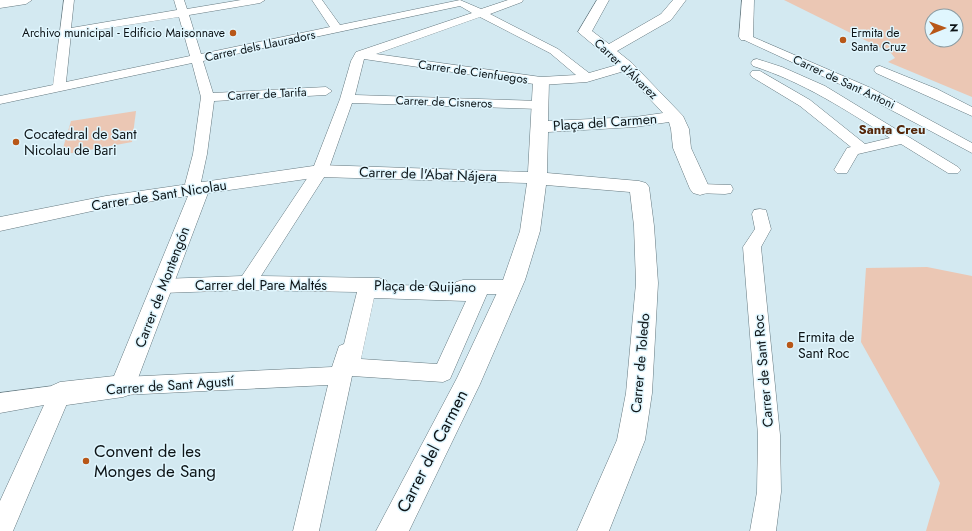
<svg xmlns="http://www.w3.org/2000/svg" width="972" height="531" font-family="Jost,sans-serif">
  <style>
    .green { fill: #ebc7b4; fill-rule: evenodd }
    .lines { fill: none; stroke-linecap: round; stroke-linejoin: round }
    .pedestrian-casing { stroke: #657980; stroke-width: 1 }
    .minor-casing { stroke: #657980; stroke-width: 1 }
    .pedestrian { fill: #fff; fill-rule: evenodd }
    .minor { fill: #fff; fill-rule: evenodd }
    .poi-dot { fill: #b85718; stroke: #e0f6fe; stroke-width: 1.5 }
    .labels { text-anchor: middle; dominant-baseline: central; stroke-width: 3; stroke-linejoin: round; paint-order: stroke }
    .far-poi-label { font-size: 12px; fill: #0d1417; stroke: #e0f6fe; text-anchor: end }
    .far-street-label { font-size: 12px; fill: #0d1417; stroke: #e0f6fe }
    .far-neighbourhood-label { font-size: 13px; font-weight: bold; fill: #56270a; stroke: #e0f6fe }
    .street-label { font-size: 14px; fill: #0d1417; stroke: #e0f6fe }
    .poi-label { font-size: 14px; fill: #0d1417; stroke: #e0f6fe; text-anchor: start }
    .near-poi-label { font-size: 17px; fill: #0d1417; stroke: #e0f6fe; text-anchor: start }
    .near-street-label { font-size: 17px; fill: #0d1417; stroke: #e0f6fe }
  </style>
  <rect width="100%" height="100%" fill="#d3e9f1"/>
  <g class="green">
    <path d="M784,0H972V97L888,62L895,58L891,53ZM932,16H956V40H932Z"/>
    <path d="M136,111L132,142L61,155L71,121Z"/>
    <path d="M927,267L972,276V531H926L940,483L861,342L866,268Z"/>
  </g>
  <g class="lines">
    <g class="pedestrian-casing">
      <g id="pedestrian">
        <path d="M64,0H74L71,28L177,10L174,0H184L187,9L241,0H265L260,3L189,15L201,54L330,27L312,0H322L340,25L460,0L481,9L508,0H523L522,2L490,14L558,49L589,73L627,62L633,66L631,69L587,82L541,85L364,59L355,95L540,101L545,102L547,105L545,108L540,109L352,103L328,171L261,276L379,278L386,280L388,285L454,286L456,282L463,280H510L517,282L519,287L517,292L510,294H487L450,379L443,382L352,376L319,531H293L328,385L123,395L115,393L112,386L115,379L123,377L332,367L339,346L344,344L357,292L247,290L162,293L155,291L153,286L155,281L162,279L242,276L312,171L340,99L351,61L356,52L472,13L460,6L203,61L213,93L326,87L332,91L326,95L214,101L207,154L201,182L207,184L209,187L207,190C199,192 190,191 185,184L193,154L201,97L192,63L0,104V96L53,85ZM179,17L190,56L66,82L71,34ZM480,17L550,53L576,75L541,77L376,54ZM374,298L466,301L437,364L361,359Z"/>
        <path d="M746,34L871,88L972,143V153L861,94L742,39L740,37Z"/>
        <path d="M757,59L782,67L825,86L958,167L961,170L958,173H948L901,144L858,154L847,173H837L834,170L847,148L851,147L800,106L752,77L750,74L752,71H760L810,100L865,144L890,138C846,110 803,82 753,66L751,63L753,60Z"/>
        <path d="M880,66L937,89L972,107V116L876,73L874,70L876,67Z"/>
        <path d="M700,184L731,185L733,189L731,193L725,194L694,193L692,189L694,185Z"/>
        <path d="M760,209L766,210L771,229L761,247L780,435L781,492L776,531H750L757,492L758,435L743,247L755,229L752,214L754,210Z"/>
        <path d="M60,385L68,387L71,394L13,531H0V501L44,405L0,413V393Z"/>
      </g>
    </g>
    <g class="minor-casing">
      <g id="minor">
        <path d="M0,0H32L26,4L0,8Z"/>
        <path d="M597,0H609L592,31L609,44L661,14L673,0H686L671,20L617,51L632,63L683,116L689,129L691,148L710,189L707,193L700,195L693,193L690,189L673,148L671,129L669,122L635,127L548,132L547,173L639,181L646,183L649,187L654,226L658,283L652,393L645,440L609,531H577L617,440L626,393L636,283L634,226L630,192L546,185L540,231L525,280L480,384L409,531H376L457,378L503,280L520,231L527,183L320,177L208,193L132,394L123,397L60,406L51,402L47,394L51,386L60,382L114,376L188,196L106,208L0,231V217L106,196L320,165L528,172L533,81L536,78H546L549,81L548,121L635,117L663,113L622,69L578,32Z"/>
        <path d="M742,0H754L753,37L751,40H741L739,37Z"/>
      </g>
    </g>
    <use href="#pedestrian" class="pedestrian"/>
    <use href="#minor" class="minor"/>
  </g>
  <g class="poi-dot">
    <circle cx="233" cy="33" r="4"/>
    <circle cx="843" cy="40" r="4"/>
    <circle cx="16" cy="142" r="4"/>
    <circle cx="790" cy="345" r="4"/>
    <circle cx="86" cy="461" r="4"/>
  </g>
  <g class="labels">
    <g class="far-poi-label">
      <text x="225" y="33">Archivo municipal - Edificio Maisonnave</text>
      <text x="851" y="33" text-anchor="start">Ermita de<tspan x="851" dy="14">Santa Cruz</tspan></text>
    </g>
    <g class="far-street-label">
      <text transform="translate(260 46) rotate(-12)">Carrer dels Llauradors</text>
      <text transform="translate(626 69) rotate(43)">Carrer d'Álvarez</text>
      <text transform="translate(473 72) rotate(8)">Carrer de Cienfuegos</text>
      <text transform="translate(844 82) rotate(25)">Carrer de Sant Antoni</text>
      <text transform="translate(267 94) rotate(-3)">Carrer de Tarifa</text>
      <text transform="translate(444 102) rotate(2)">Carrer de Cisneros</text>
    </g>
    <g class="far-neighbourhood-label">
      <text x="892" y="129">Santa Creu</text>
    </g>
    <g class="street-label">
      <text transform="translate(605 122) rotate(-4)">Plaça del Carmen</text>
      <text transform="translate(428 174) rotate(2)">Carrer de l'Abat Nájera</text>
      <text transform="translate(159 195) rotate(-9)">Carrer de Sant Nicolau</text>
      <text x="261" y="285">Carrer del Pare Maltés</text>
      <text transform="translate(425 286) rotate(1)">Plaça de Quijano</text>
      <text transform="translate(162 287) rotate(-69)">Carrer de Montengón</text>
      <text transform="translate(640 363) rotate(-85)">Carrer de Toledo</text>
      <text transform="translate(763 371) rotate(-95)">Carrer de Sant Roc</text>
      <text transform="translate(170 385) rotate(-4)">Carrer de Sant Agustí</text>
    </g>
    <g class="poi-label">
      <text x="24" y="134">Cocatedral de Sant<tspan x="24" dy="16">Nicolau de Bari</tspan></text>
      <text x="798" y="337">Ermita de<tspan x="798" dy="16">Sant Roc</tspan></text>
    </g>
    <g class="near-poi-label">
      <text x="94" y="451">Convent de les<tspan x="94" dy="20">Monges de Sang</tspan></text>
    </g>
    <g class="near-street-label">
      <text transform="translate(432 451) rotate(-63)">Carrer del Carmen</text>
    </g>
  </g>
  <g transform="translate(944 28) rotate(89)"><circle r="19" fill="#e0f6fe" stroke="#8c9ca2"/>
  <path d="M0-3L7 15L0 10L-7 15Z" fill="#b85718"/>
  <text y="-6" font-size="11" font-weight="bold" text-anchor="middle" fill="#0d1417">N</text>
  </g>
</svg>
